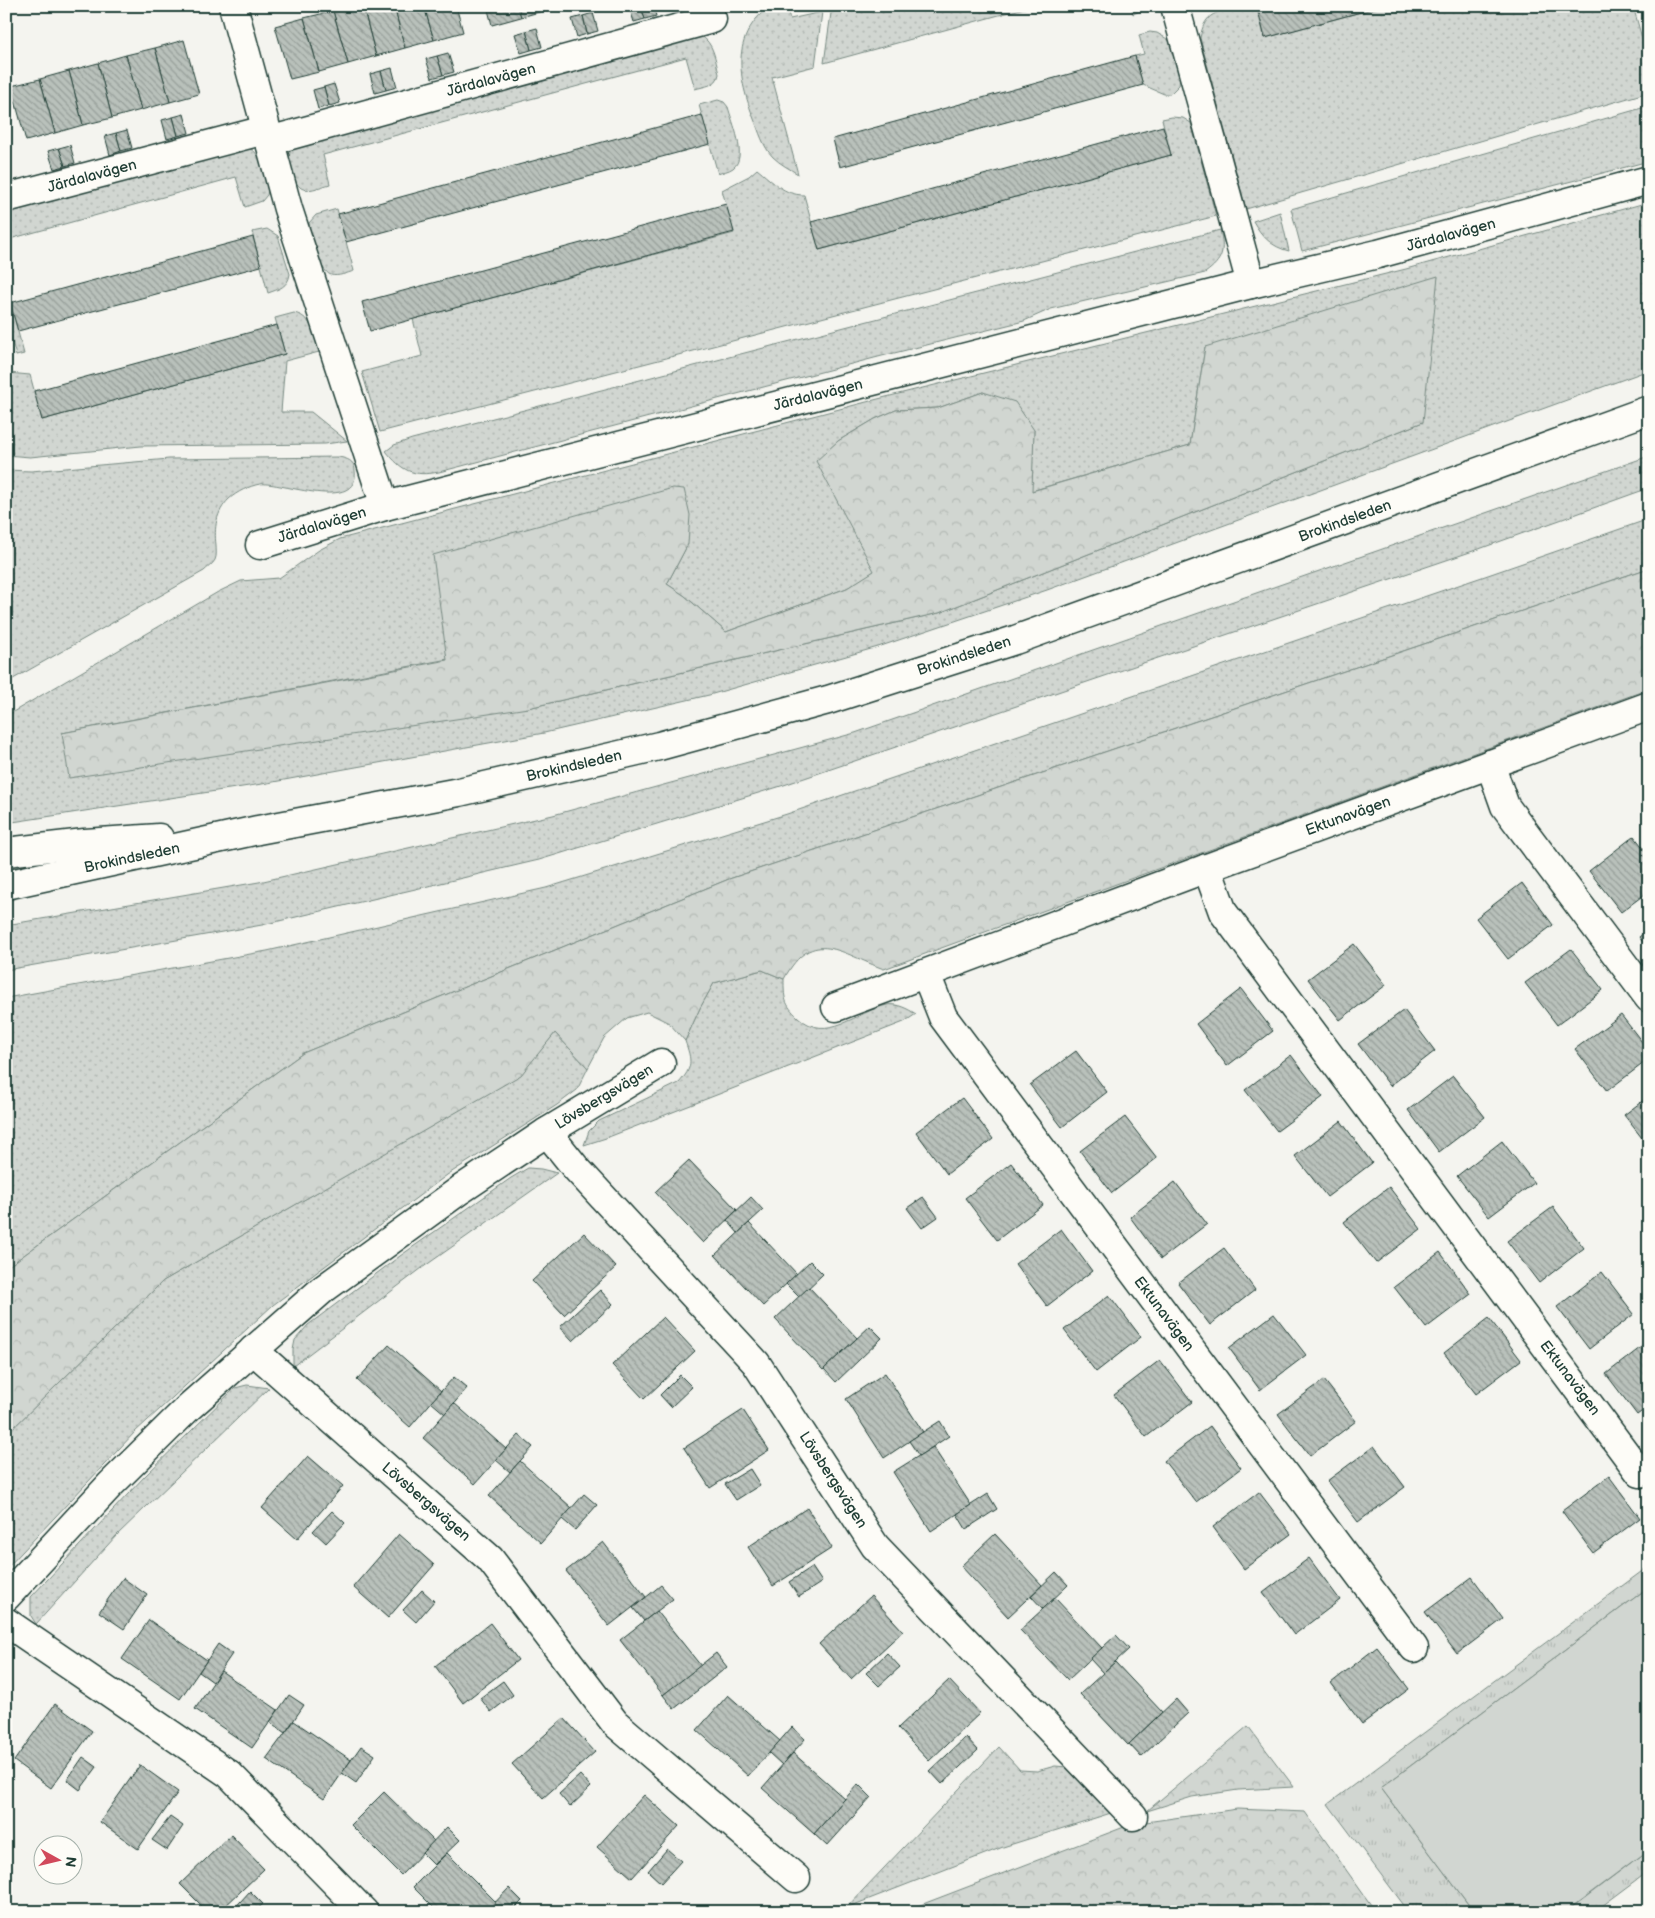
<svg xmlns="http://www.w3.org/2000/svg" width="1655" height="1918" font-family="'Balsamiq Sans',sans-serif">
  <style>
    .grass { fill: url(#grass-dots); stroke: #788a82; fill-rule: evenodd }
    .forest { fill: url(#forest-crowns); stroke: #788a82 }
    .park { fill: url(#park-tufts); stroke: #788a82 }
    .pitch { fill: #d1d6d1; stroke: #788a82 }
    .building { fill: url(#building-back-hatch); stroke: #1f3d34 }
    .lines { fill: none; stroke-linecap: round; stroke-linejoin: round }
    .street-casing { stroke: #1f3d34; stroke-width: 31 }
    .secondary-casing { stroke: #1f3d34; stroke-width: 31 }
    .street { stroke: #fdfcf7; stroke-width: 28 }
    .secondary { stroke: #fdfcf7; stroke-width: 28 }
    .labels { text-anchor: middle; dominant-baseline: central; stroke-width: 5; stroke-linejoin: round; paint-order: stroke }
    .street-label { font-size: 15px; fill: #1f3d34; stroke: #fdfcf7 }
  </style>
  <defs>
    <pattern id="grass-dots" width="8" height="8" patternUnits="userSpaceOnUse" patternTransform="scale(1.25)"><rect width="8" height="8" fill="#d1d6d1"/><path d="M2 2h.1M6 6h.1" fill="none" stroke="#b3b9b4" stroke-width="1.8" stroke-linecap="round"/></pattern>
    <pattern id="forest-crowns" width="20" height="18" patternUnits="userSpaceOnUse" patternTransform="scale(1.25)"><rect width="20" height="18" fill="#d1d6d1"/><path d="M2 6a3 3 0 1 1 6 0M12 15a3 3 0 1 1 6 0" fill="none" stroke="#b3b9b4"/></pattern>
    <pattern id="park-tufts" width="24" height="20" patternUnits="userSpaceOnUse" patternTransform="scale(1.25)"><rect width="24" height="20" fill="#d1d6d1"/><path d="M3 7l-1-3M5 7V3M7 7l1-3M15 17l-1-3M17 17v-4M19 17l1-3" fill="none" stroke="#b3b9b4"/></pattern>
    <pattern id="building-back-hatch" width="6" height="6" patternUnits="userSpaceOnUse" patternTransform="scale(1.25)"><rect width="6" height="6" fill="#b9c1bb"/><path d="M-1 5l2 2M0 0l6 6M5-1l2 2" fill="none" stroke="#969e99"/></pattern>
  </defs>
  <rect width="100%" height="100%" fill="#f4f4ef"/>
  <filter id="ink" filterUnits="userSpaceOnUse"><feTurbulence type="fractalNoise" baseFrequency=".02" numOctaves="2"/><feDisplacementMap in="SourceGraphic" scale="10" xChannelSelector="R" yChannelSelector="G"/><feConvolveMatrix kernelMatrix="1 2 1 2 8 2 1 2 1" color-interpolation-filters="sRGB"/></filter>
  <g filter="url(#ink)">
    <g class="grass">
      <path d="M770,6H786L790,19L822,12L815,66L772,77L798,174C790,169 780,164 773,157C763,147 759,131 754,119C738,78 730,36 770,6Z"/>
      <path d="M832,6H1032L824,63Z"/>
      <path d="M1131,6H1151L1133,14Z"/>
      <path d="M1240,6H1256L1265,38L1383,6H1633L1649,63V92L1246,209L1200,38C1205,11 1217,13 1240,6Z"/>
      <path d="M1150,32L1157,33L1169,40L1180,79L1179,85L1170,94H1164L1143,85L1135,56L1144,54L1139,35Z"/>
      <path d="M700,35C714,43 715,59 719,74C717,86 705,86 695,89L686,57L323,155L330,184C310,190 299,197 292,172C289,163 288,158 291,149Z"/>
      <path d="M718,100L724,102L728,107C732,122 748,157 733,168C729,171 722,172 718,174L699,105Z"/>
      <path d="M1649,106V161L1302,251L1291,209Z"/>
      <path d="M1172,117L1183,118L1191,123L1216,216L380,432L362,372L422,356L413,319L734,233L722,190L749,176L757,169C772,181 784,195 804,195L819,250L1171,155L1162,119Z"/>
      <path d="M245,148L253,150L260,158L269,187L267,195L262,201L245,207L236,177L6,240V207Z"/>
      <path d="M1649,202V370L1047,590L878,647L709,695L544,733L262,784L6,823V716L218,592L241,581L279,578L319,550L340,539L878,399L1406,269ZM1205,347L1423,422L939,613L528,708L62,733L448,659L688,544L667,584L685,596L726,632L847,588L875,571L817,461L838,441L875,419L896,410L938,408L983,392L1034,430L1031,491L1190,445Z"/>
      <path d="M337,209L354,271C347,273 338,277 331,275C319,271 309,234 309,223L316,215Z"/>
      <path d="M1280,212L1289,251C1272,247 1262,237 1253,221Z"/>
      <path d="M267,229L278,236L290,274C288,287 279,289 268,293L252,232Z"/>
      <path d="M1220,230C1225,251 1223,260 1205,273L1051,309L1024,321L882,356L439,472C413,477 402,471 386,451L394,445L412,439Z"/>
      <path d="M8,295L24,354L16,356L6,319V296Z"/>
      <path d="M294,313C313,317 314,335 319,352L285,361L281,412H311L347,441L325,444L141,446L30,457L6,455V369L8,373L30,375L42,420L285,354L275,318Z"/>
      <path d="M1649,456V488L1479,549L778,787L539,860L262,925L6,970V925L259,882L553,815L855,733Z"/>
      <path d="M339,457C347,459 354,460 355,470C360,514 280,481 260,484C249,486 237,492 229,499C216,512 214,528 216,545C216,550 217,556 215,560C213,564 207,568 204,571L6,683V470L31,471L169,459Z"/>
      <path d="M1649,519V568L729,879L303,1053L6,1268V998L267,951L546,888L787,814L1488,575Z"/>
      <path d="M762,970L784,979C784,998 784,1004 798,1017C827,1044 857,1011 887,1005C897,1003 908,1009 916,1014L904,1022L606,1138L584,1145L589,1131L599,1121L679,1083C693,1067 692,1061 685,1041L700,1008L714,983Z"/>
      <path d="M555,1033L588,1068L577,1090L557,1105L447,1175L273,1305L135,1432L6,1569V1435L163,1281L520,1075Z"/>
      <path d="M528,1168L541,1169L557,1173L422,1268L293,1366V1350L295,1340L308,1325L400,1256L511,1178Z"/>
      <path d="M247,1385L269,1388L116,1536L36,1624L31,1616V1597L145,1476L235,1388Z"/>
      <path d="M999,1747L1020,1770L1037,1771L1055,1766L1067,1767L1080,1778L1111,1813L1003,1847L846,1908Z"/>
    </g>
    <g class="forest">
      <path d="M1438,276L1423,422L939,613L528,708L69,778L62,733L447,660L433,555L673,488L684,489L690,515L688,544L667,584L685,596L726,632L847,588L874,571L816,461L838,441L875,419L896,410L938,408L983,392L1015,402L1034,430L1032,491L1190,445L1205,347Z"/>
      <path d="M1649,568V689L884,969C841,954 813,925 784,979L762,970L714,983L700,1008L685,1041L669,1023L647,1012L627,1018L604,1038L588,1068L555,1033L521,1075L163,1281L6,1435V1268L303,1053L729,879Z"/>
      <path d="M1248,1726L1294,1787L1238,1790L1192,1797L1147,1811Z"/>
      <path d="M1237,1809L1305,1812L1376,1912H902L1132,1824Z"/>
    </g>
    <g class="park">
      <path d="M1649,1566V1587L1381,1788L1474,1912H1409L1328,1804Z"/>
      <path d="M1649,1849V1871L1594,1912H1566Z"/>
    </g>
    <path class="pitch" d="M1649,1587V1849L1565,1912H1474L1381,1788Z"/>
    <g class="building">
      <path d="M349,6H363L376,56L348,64L333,11Z"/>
      <path d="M363,6H394L405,48L376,56Z"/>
      <path d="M394,6H424L434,40L405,48Z"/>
      <path d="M424,6H456L463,32L434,40Z"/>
      <path d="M487,6H518L521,17L492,25Z"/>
      <path d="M518,6H549L550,9L521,17Z"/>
      <path d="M629,6H641L645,19L634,22Z"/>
      <path d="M641,6H653L656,16L645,19Z"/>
      <path d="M1271,6H1383L1265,38L1258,10Z"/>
      <path d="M333,11L348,64L319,72L304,18Z"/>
      <path d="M593,13L598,31L587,34L583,16Z"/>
      <path d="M583,16L587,34L577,37L572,19Z"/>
      <path d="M304,18L319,72L290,79L275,26Z"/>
      <path d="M537,28L542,47L531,50L526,31Z"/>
      <path d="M526,31L531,50L521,53L515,34Z"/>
      <path d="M184,40L199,94L170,102L155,48Z"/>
      <path d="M155,48L170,102L141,110L126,55Z"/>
      <path d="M448,53L454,72L443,75L437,56Z"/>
      <path d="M126,55L141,110L112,118L98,63Z"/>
      <path d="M437,56L443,75L432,78L426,59Z"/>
      <path d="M1135,56L1143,85L840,167L833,139Z"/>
      <path d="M98,63L112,118L83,125L69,71Z"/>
      <path d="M392,68L397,87L386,90L381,71Z"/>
      <path d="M69,71L83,125L55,133L40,79Z"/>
      <path d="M381,71L386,90L375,93L370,74Z"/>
      <path d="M40,79L55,133L26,141L11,86Z"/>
      <path d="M334,84L340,103L329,106L324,87Z"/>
      <path d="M324,87L329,106L318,109L313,90Z"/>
      <path d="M184,114L189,133L178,136L173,117Z"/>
      <path d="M702,115L710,144L346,242L338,214Z"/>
      <path d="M173,117L178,136L167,139L162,120Z"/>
      <path d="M1163,126L1171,155L819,250L811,222Z"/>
      <path d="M127,130L132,148L121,151L116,133Z"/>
      <path d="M116,133L121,151L110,155L105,136Z"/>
      <path d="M70,145L75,163L65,166L59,148Z"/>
      <path d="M59,148L65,166L54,169L48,151Z"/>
      <path d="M726,204L734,232L370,331L362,302Z"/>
      <path d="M253,237L261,266L18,331L10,303Z"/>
      <path d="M277,325L285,354L42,420L34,391Z"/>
      <path d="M1634,836L1649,855V891L1621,912L1589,871Z"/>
      <path d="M1522,883L1553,925L1508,959L1476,918Z"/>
      <path d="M1649,929V950L1639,937Z"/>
      <path d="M1354,944L1386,985L1340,1020L1308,979Z"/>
      <path d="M1571,949L1603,990L1557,1025L1525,983Z"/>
      <path d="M1241,989L1273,1031L1227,1066L1196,1024Z"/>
      <path d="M1404,1010L1435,1051L1390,1086L1358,1044Z"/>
      <path d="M1621,1015L1649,1051V1059L1607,1091L1575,1049Z"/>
      <path d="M1076,1051L1107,1092L1062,1127L1030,1085Z"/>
      <path d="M1291,1055L1323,1097L1277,1131L1245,1090Z"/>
      <path d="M1453,1076L1485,1117L1439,1152L1408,1110Z"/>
      <path d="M1649,1096V1147L1624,1115Z"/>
      <path d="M962,1098L993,1139L947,1174L916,1132Z"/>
      <path d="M1125,1117L1157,1158L1112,1193L1080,1151Z"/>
      <path d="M1341,1121L1372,1163L1327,1197L1295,1156Z"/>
      <path d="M1502,1141L1534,1183L1489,1217L1457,1176Z"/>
      <path d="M689,1160L737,1210L703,1243L655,1192Z"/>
      <path d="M1011,1163L1043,1205L997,1240L965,1198Z"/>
      <path d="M1175,1182L1207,1224L1161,1259L1130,1217Z"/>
      <path d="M1389,1187L1421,1229L1376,1263L1344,1222Z"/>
      <path d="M751,1197L763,1210L738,1233L727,1220Z"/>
      <path d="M923,1197L938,1217L922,1228L907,1208Z"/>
      <path d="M1553,1207L1584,1248L1539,1283L1507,1241Z"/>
      <path d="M749,1223L797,1274L763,1306L715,1255Z"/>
      <path d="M1061,1229L1092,1271L1047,1306L1015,1264Z"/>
      <path d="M584,1233L616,1267L564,1315L532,1281Z"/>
      <path d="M1224,1248L1255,1290L1210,1325L1178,1283Z"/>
      <path d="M1440,1252L1471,1294L1426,1328L1394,1287Z"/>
      <path d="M810,1261L823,1274L799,1297L786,1284Z"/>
      <path d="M1602,1272L1634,1314L1589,1349L1557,1307Z"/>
      <path d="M809,1287L857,1338L823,1370L775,1319Z"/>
      <path d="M600,1290L613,1304L573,1341L560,1327Z"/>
      <path d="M1109,1295L1141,1337L1096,1372L1064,1330Z"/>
      <path d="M1274,1314L1306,1355L1260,1390L1229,1348Z"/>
      <path d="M663,1317L695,1351L644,1399L612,1365Z"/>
      <path d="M1489,1318L1521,1360L1476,1394L1444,1353Z"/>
      <path d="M870,1326L882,1338L836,1382L824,1369Z"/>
      <path d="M1649,1341V1406L1637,1415L1606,1374Z"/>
      <path d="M389,1345L441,1391L410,1427L357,1380Z"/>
      <path d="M1160,1360L1192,1402L1146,1437L1114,1395Z"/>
      <path d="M885,1373L923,1432L884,1458L846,1399Z"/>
      <path d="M680,1375L692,1387L671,1407L660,1395Z"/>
      <path d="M454,1377L467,1388L445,1414L431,1402Z"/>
      <path d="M1324,1380L1356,1421L1310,1456L1278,1414Z"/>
      <path d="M454,1403L506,1449L475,1484L423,1438Z"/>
      <path d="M743,1410L769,1450L710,1488L684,1448Z"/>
      <path d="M940,1421L949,1436L919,1456L909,1441Z"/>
      <path d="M1210,1426L1241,1468L1196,1502L1164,1461Z"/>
      <path d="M519,1435L533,1447L510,1472L496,1460Z"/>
      <path d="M1374,1446L1405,1487L1358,1522L1327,1481Z"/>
      <path d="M933,1447L971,1505L931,1531L893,1472Z"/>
      <path d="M308,1456L343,1486L297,1539L262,1508Z"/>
      <path d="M520,1461L572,1508L541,1543L489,1496Z"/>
      <path d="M750,1469L760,1485L736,1500L725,1484Z"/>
      <path d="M1609,1476L1640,1518L1593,1553L1562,1511Z"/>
      <path d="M1259,1492L1291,1534L1244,1569L1213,1527Z"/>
      <path d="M584,1494L597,1505L575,1530L562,1519Z"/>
      <path d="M988,1494L997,1509L966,1529L957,1514Z"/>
      <path d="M807,1508L832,1548L773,1586L748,1547Z"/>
      <path d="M332,1511L345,1523L326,1543L313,1531Z"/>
      <path d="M399,1534L434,1565L388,1618L353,1587Z"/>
      <path d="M995,1534L1042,1585L1008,1617L961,1566Z"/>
      <path d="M603,1542L646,1597L609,1626L566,1571Z"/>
      <path d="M1309,1558L1340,1600L1294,1635L1263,1593Z"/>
      <path d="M812,1567L822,1582L799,1597L789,1582Z"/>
      <path d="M1056,1572L1068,1585L1043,1609L1031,1596Z"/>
      <path d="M1472,1577L1503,1619L1457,1654L1425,1612Z"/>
      <path d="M123,1578L147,1595L124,1629L99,1612Z"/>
      <path d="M661,1585L673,1599L644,1621L633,1608Z"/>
      <path d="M422,1590L434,1601L416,1622L403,1610Z"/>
      <path d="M871,1596L903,1631L851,1679L819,1644Z"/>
      <path d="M1055,1598L1102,1648L1068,1680L1020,1630Z"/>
      <path d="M657,1611L701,1666L663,1695L620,1640Z"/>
      <path d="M149,1620L207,1660L180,1699L122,1659Z"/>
      <path d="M490,1623L518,1660L463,1703L435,1666Z"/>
      <path d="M1116,1635L1129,1649L1103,1673L1090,1659Z"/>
      <path d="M218,1644L232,1654L213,1682L199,1672Z"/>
      <path d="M1377,1647L1409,1689L1362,1724L1331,1683Z"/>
      <path d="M716,1653L727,1667L674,1709L663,1695Z"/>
      <path d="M887,1653L900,1667L879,1686L866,1673Z"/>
      <path d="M1115,1662L1162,1712L1128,1745L1080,1694Z"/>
      <path d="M221,1671L278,1710L252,1748L195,1709Z"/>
      <path d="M949,1680L980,1713L929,1761L898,1728Z"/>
      <path d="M503,1681L513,1695L491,1712L480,1698Z"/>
      <path d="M289,1695L304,1705L285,1733L270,1722Z"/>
      <path d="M728,1695L780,1741L748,1776L697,1730Z"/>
      <path d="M1176,1699L1188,1713L1141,1757L1129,1744Z"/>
      <path d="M55,1704L92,1731L51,1788L14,1761Z"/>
      <path d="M564,1718L595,1752L543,1798L512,1764Z"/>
      <path d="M294,1721L351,1760L324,1799L266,1759Z"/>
      <path d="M792,1727L805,1739L782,1765L769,1753Z"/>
      <path d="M966,1737L978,1750L942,1784L930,1771Z"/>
      <path d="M361,1746L375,1755L356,1783L342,1773Z"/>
      <path d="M793,1753L845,1799L814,1834L762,1788Z"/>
      <path d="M83,1757L97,1767L80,1790L67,1780Z"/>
      <path d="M140,1765L178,1792L138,1849L100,1822Z"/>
      <path d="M580,1775L591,1787L570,1807L559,1794Z"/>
      <path d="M858,1784L871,1797L827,1846L814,1834Z"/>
      <path d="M384,1792L434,1841L401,1875L351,1825Z"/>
      <path d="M644,1795L679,1826L632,1878L597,1847Z"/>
      <path d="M170,1817L183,1826L167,1850L152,1840Z"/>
      <path d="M447,1827L460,1840L434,1865L422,1853Z"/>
      <path d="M231,1835L264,1869L219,1912H208L180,1884Z"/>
      <path d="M667,1849L681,1861L661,1883L648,1871Z"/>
      <path d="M447,1853L496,1902L486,1912H438L413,1887Z"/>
      <path d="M509,1888L522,1901L511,1912H486Z"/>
      <path d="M250,1891L263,1904L254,1912H231Z"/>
    </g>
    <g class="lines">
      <g class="street-casing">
        <g id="street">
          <path d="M233,6L288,209L385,506"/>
          <path d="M1175,6L1251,284"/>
          <path d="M269,141L712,19"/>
          <path d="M6,198L265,130"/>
          <path d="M1490,764L1505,806L1649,998"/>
          <path d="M1207,868L1223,912L1640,1473"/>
          <path d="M926,974L943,1017L1414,1648"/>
          <path d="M836,1007L1207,868L1649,706"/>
          <path d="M547,1132L575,1167L756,1363L875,1546L1133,1816"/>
          <path d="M253,1350L490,1559L615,1723L796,1878"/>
          <path d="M6,1597L110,1485L190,1406L322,1290L460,1190L547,1132L661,1063"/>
          <path d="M6,1622L229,1774L364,1912"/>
        </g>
      </g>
      <g class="secondary-casing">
        <g id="secondary">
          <path d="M260,545L385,506L1251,284L1378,254L1649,180"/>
          <path d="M6,852L85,843L159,838"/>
          <path d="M6,885L258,830L459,792L659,746L828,700L1015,640L1649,410"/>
        </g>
      </g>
      <use href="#street" class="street"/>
      <use href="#secondary" class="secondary"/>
    </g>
  </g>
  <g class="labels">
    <g class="street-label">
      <text transform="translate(491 80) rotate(-15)">Järdalavägen</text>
      <text transform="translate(92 176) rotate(-15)">Järdalavägen</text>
      <text transform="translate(1451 235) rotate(-15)">Järdalavägen</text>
      <text transform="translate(818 395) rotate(-14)">Järdalavägen</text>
      <text transform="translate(1345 521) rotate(-20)">Brokindsleden</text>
      <text transform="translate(322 525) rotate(-17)">Järdalavägen</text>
      <text transform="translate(964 656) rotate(-18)">Brokindsleden</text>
      <text transform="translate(574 766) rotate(-13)">Brokindsleden</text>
      <text transform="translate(1348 816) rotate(-20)">Ektunavägen</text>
      <text transform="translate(132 858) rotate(-12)">Brokindsleden</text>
      <text transform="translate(604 1097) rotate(-31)">Lövsbergsvägen</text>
      <text transform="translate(1164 1314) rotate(53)">Ektunavägen</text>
      <text transform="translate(1570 1378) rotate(53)">Ektunavägen</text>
      <text transform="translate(833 1480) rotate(57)">Lövsbergsvägen</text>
      <text transform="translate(426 1502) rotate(41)">Lövsbergsvägen</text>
    </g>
  </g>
  <rect width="1655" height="1918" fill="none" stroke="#fdfcf7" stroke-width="25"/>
  <rect x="12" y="12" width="1630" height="1893" fill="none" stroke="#1f3d34" stroke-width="2" filter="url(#ink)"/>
  <g transform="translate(58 1860) rotate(98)"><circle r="24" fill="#fdfcf7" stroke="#a4b0a9"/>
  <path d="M0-4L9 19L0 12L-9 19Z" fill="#d1495b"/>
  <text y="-8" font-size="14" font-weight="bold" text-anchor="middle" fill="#1f3d34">N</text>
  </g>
</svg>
